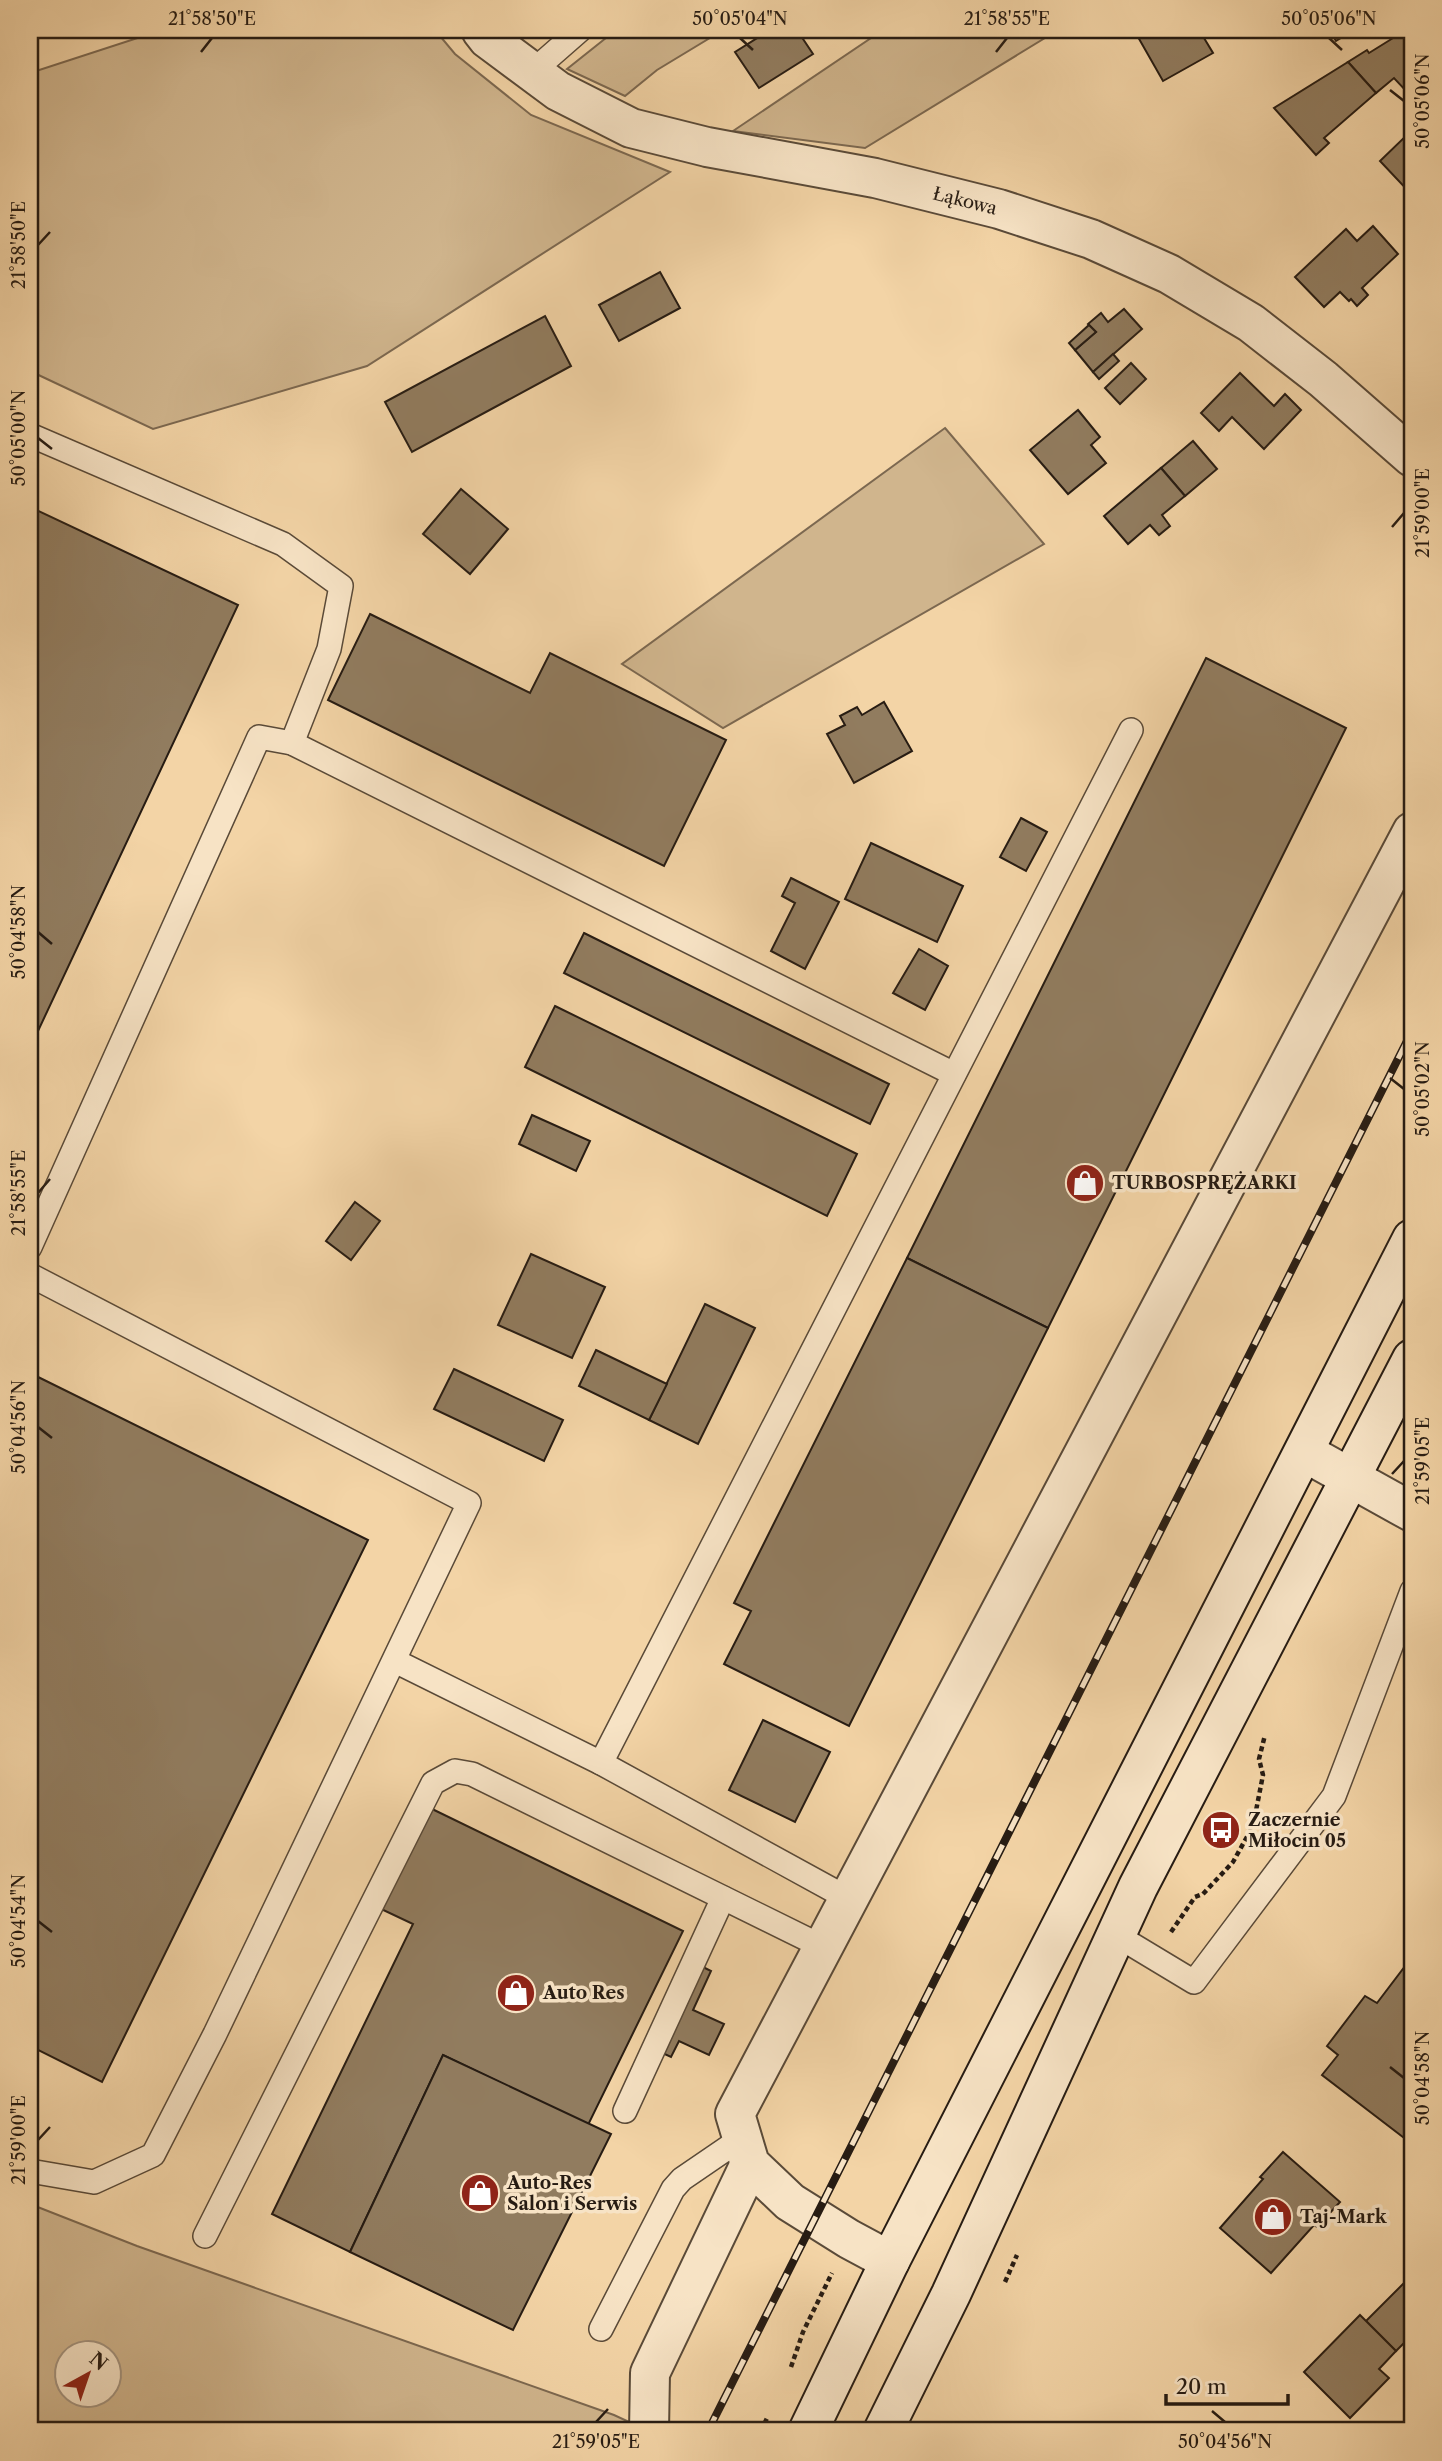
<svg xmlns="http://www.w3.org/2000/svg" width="1442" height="2461" font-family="'Libre Caslon Text',serif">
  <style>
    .green { fill: #d0b58d; stroke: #7c6850; stroke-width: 2; fill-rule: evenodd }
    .building { fill: #917c5f; stroke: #271c13; stroke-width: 2 }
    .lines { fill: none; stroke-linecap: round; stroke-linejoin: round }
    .service-casing { stroke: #5a4a38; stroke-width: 26 }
    .minor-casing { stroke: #5a4a38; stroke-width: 42 }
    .secondary-casing { stroke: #271c13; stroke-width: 42 }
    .path { stroke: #271c13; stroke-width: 4.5; stroke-dasharray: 5 3.5; stroke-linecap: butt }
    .service { stroke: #f7e3c5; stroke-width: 23 }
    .minor { stroke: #f7e3c5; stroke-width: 38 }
    .secondary { stroke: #f7e3c5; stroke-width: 38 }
    .rail-casing { stroke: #271c13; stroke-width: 8 }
    .rail { stroke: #f7e3c5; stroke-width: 5; stroke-dasharray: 16; stroke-linecap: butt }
    .ticks { fill: none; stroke: #271c13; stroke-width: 2.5 }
    .labels { text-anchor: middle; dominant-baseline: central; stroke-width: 7; stroke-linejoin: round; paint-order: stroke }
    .street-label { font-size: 18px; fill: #271c13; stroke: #f7e3c5 }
    .poi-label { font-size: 18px; font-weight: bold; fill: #271c13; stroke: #f7e3c5; text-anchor: start }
    .neatline { fill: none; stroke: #271c13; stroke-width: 2.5 }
    .ticks-label { font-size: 18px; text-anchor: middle; fill: #271c13 }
  </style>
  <rect width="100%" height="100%" fill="#f3d4a6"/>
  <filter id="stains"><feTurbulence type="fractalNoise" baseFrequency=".00286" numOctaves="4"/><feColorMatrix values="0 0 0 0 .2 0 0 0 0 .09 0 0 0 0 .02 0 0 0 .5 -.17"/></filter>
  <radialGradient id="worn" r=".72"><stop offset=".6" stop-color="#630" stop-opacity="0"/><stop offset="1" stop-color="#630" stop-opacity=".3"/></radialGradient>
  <g class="green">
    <path d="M162,30H435L455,54L531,115L670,172L367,366L153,429L30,371V73Z"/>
    <path d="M616,30H723L657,70L625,96L567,69Z"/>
    <path d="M883,30H1058L865,148L733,131Z"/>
    <path d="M945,428L1044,544L723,728L622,664Z"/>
    <path d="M30,2204L137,2246L614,2415L640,2427L638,2431H30ZM66,2352H108V2394H66Z"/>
  </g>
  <g class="building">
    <path d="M770,30H797L813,54L759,88L735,52Z"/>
    <path d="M1134,30H1213L1204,38L1213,53L1163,81Z"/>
    <path d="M1329,30H1354L1336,41Z"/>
    <path d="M1406,30L1412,32V90L1408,93L1394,78L1376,93L1348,62L1367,50L1369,53Z"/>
    <path d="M1348,62L1376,93L1324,138L1329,143L1316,155L1274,108Z"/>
    <path d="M1412,130V195L1380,161Z"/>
    <path d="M1373,226L1398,254L1362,288L1368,295L1357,306L1351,299L1349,301L1340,292L1324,307L1295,277L1346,229L1357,241Z"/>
    <path d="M660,272L680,308L619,341L599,305Z"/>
    <path d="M1124,309L1142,329L1093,372L1075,350L1096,332L1088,324L1101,313L1108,322Z"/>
    <path d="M545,316L571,366L412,452L385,402Z"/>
    <path d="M1089,325L1096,332L1075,350L1069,343Z"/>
    <path d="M1113,354L1119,361L1099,379L1093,372Z"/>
    <path d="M1131,363L1146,379L1120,404L1105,388Z"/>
    <path d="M1240,373L1274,406L1285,394L1301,410L1264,449L1232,417L1219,431L1201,413Z"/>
    <path d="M1078,410L1100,437L1091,445L1106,463L1068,494L1030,450Z"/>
    <path d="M1193,441L1217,469L1185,496L1161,468Z"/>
    <path d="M1161,468L1185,496L1162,515L1170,526L1159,535L1150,525L1128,544L1104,516Z"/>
    <path d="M461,489L508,529L470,574L423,534Z"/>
    <path d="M30,507L238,605L30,1048Z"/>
    <path d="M370,614L530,693L550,653L726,740L664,866L328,700Z"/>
    <path d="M1206,658L1346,728L1048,1328L907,1258Z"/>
    <path d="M884,702L912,751L854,783L827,734L845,725L840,716L857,707L862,715Z"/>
    <path d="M1021,818L1047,832L1026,871L1000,857Z"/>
    <path d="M871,843L963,886L937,942L845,899Z"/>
    <path d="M791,878L839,902L805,969L771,951L795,903L782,896Z"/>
    <path d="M584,933L889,1084L870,1124L564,973Z"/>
    <path d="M919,949L948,966L925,1010L893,993Z"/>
    <path d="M555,1006L857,1154L827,1216L525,1067Z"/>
    <path d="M532,1115L590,1141L576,1171L519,1144Z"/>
    <path d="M355,1202L380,1221L351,1260L326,1241Z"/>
    <path d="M531,1254L605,1287L572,1358L498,1325Z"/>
    <path d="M907,1258L1048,1328L849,1726L724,1664L751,1611L734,1603Z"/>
    <path d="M705,1304L755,1328L698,1444L649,1420Z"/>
    <path d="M596,1350L667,1384L649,1420L579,1386Z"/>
    <path d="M454,1369L563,1420L544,1461L434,1409Z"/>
    <path d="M30,1373L368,1540L102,2082L30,2046Z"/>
    <path d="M763,1720L830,1752L795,1822L729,1790Z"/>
    <path d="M428,1807L683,1931L588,2125L443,2055L350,2252L272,2214L413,1924L379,1908Z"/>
    <path d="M1412,1957V2144L1322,2075L1338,2055L1327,2046L1365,1996L1377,2003Z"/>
    <path d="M689,1960L711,1971L693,2010L724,2024L709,2055L679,2041L671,2057L647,2046Z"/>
    <path d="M443,2055L611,2134L513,2330L350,2252Z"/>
    <path d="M1283,2152L1340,2202L1317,2227L1314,2225L1271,2273L1220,2228L1263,2179L1260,2177Z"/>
    <path d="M1408,2279L1412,2283V2335L1396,2351L1366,2321Z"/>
    <path d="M1360,2315L1396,2351L1379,2369L1389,2378L1350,2418L1304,2372Z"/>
  </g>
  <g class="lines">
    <g class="service-casing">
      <g id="service">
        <path d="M532,72L580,30"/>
        <path d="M30,435L283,544L341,586L329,649L292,743"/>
        <path d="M30,1247L259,737L292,743L954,1074"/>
        <path d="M30,1275L469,1503L215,2034L153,2155L94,2182L30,2171"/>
        <path d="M395,1661L601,1763L849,1899"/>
        <path d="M601,1763L1131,730"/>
        <path d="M1116,1935L1194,1982L1334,1796L1412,1591"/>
        <path d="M625,2111L723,1898"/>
        <path d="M205,2236L433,1783L455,1771L472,1774L823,1947"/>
        <path d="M601,2329L673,2189L682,2179L742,2138"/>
      </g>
    </g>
    <g class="minor-casing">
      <g id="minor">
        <path d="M481,30L488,39L558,91L631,128L707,147L875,178L999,209L1091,239L1169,274L1251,323L1323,379L1412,457"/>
        <path d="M1304,1452L1412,1512"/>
        <path d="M890,2261L849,2239L790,2202L750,2164L735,2114L1412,832"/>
        <path d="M649,2431L650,2373L750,2164"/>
      </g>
    </g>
    <g class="secondary-casing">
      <g id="secondary">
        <path d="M808,2431L890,2261L1412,1239"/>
        <path d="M883,2431L951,2294L1138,1887L1412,1359"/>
      </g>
    </g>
    <g class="path">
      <path d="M1171,1932L1195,1897L1203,1894L1233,1862L1253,1826L1263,1775L1259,1759L1265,1735"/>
      <path d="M1005,2282L1017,2255"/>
      <path d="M791,2367L803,2332L832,2273"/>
      <path d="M761,2431L768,2416"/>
    </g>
    <use href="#service" class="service"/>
    <use href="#minor" class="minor"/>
    <use href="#secondary" class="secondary"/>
    <g class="rail-casing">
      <path id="rail" d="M708,2431L1412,1031"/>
    </g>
    <use href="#rail" class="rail"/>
  </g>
  <path class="ticks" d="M740,38L753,50M1329,38L1342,50M201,52L212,38M996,52L1007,38M1390,90L1404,101M38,245L50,232M38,438L52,449M1392,527L1404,513M38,932L52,944M1390,1078L1404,1089M38,1193L50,1179M38,1427L52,1438M1392,1474L1404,1461M38,1921L52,1932M1390,2067L1404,2078M38,2140L50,2127M1212,2411L1225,2422M596,2422L608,2409"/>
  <defs>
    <g id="shop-disc" transform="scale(2.0125)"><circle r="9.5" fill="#8f2418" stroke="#f7e3c5"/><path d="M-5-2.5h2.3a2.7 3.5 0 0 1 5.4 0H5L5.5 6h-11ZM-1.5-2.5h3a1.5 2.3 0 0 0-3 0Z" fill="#fff"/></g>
    <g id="bus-disc" transform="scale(2.0125)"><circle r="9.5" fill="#8f2418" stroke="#f7e3c5"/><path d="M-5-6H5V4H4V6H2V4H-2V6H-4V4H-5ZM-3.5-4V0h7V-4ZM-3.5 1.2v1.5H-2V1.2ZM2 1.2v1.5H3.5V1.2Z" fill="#fff"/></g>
  </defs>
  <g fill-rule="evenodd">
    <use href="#shop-disc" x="1085" y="1183"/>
    <use href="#bus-disc" x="1221" y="1830"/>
    <use href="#shop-disc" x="516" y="1993"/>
    <use href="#shop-disc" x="480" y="2193"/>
    <use href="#shop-disc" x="1273" y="2217"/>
  </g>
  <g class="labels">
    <g class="street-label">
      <text transform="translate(965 201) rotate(14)">Łąkowa</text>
    </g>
    <g class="poi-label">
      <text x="1112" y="1183">TURBOSPRĘŻARKI</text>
      <text x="1248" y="1820">Zaczernie<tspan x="1248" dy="21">Miłocin 05</tspan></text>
      <text x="543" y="1993">Auto Res</text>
      <text x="507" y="2183">Auto-Res<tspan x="507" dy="21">Salon i Serwis</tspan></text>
      <text x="1300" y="2217">Taj-Mark</text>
    </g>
  </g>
  <rect width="1442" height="2461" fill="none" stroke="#f3d4a6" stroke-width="77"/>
  <g transform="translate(88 2374) rotate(40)"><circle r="33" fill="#f7e3c5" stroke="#a4937e" stroke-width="2"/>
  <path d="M0-5L12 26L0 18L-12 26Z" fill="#8f2418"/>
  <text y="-10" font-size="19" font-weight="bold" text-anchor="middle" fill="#271c13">N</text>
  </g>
  <path d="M1166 2394v10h122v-10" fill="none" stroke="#271c13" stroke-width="3.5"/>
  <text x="1176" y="2394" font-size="21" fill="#271c13" stroke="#f7e3c5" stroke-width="5" paint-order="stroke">20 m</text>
  <rect x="38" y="38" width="1366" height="2384" class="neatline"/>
  <g class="ticks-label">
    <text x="212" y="25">21°58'50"E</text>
    <text x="740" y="25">50°05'04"N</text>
    <text x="1007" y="25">21°58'55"E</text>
    <text x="1329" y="25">50°05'06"N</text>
    <text transform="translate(1423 101) rotate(-90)" y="6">50°05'06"N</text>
    <text transform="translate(19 245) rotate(-90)" y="6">21°58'50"E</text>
    <text transform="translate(19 438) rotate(-90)" y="6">50°05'00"N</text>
    <text transform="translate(1423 513) rotate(-90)" y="6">21°59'00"E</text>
    <text transform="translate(19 932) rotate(-90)" y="6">50°04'58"N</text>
    <text transform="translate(1423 1089) rotate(-90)" y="6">50°05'02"N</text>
    <text transform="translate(19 1193) rotate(-90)" y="6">21°58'55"E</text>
    <text transform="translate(19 1427) rotate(-90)" y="6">50°04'56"N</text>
    <text transform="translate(1423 1461) rotate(-90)" y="6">21°59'05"E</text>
    <text transform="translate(19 1921) rotate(-90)" y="6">50°04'54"N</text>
    <text transform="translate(1423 2078) rotate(-90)" y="6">50°04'58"N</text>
    <text transform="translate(19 2140) rotate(-90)" y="6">21°59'00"E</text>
    <text x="596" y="2448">21°59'05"E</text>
    <text x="1225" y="2448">50°04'56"N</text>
  </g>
  <rect width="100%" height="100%" filter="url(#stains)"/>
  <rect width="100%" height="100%" fill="url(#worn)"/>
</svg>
